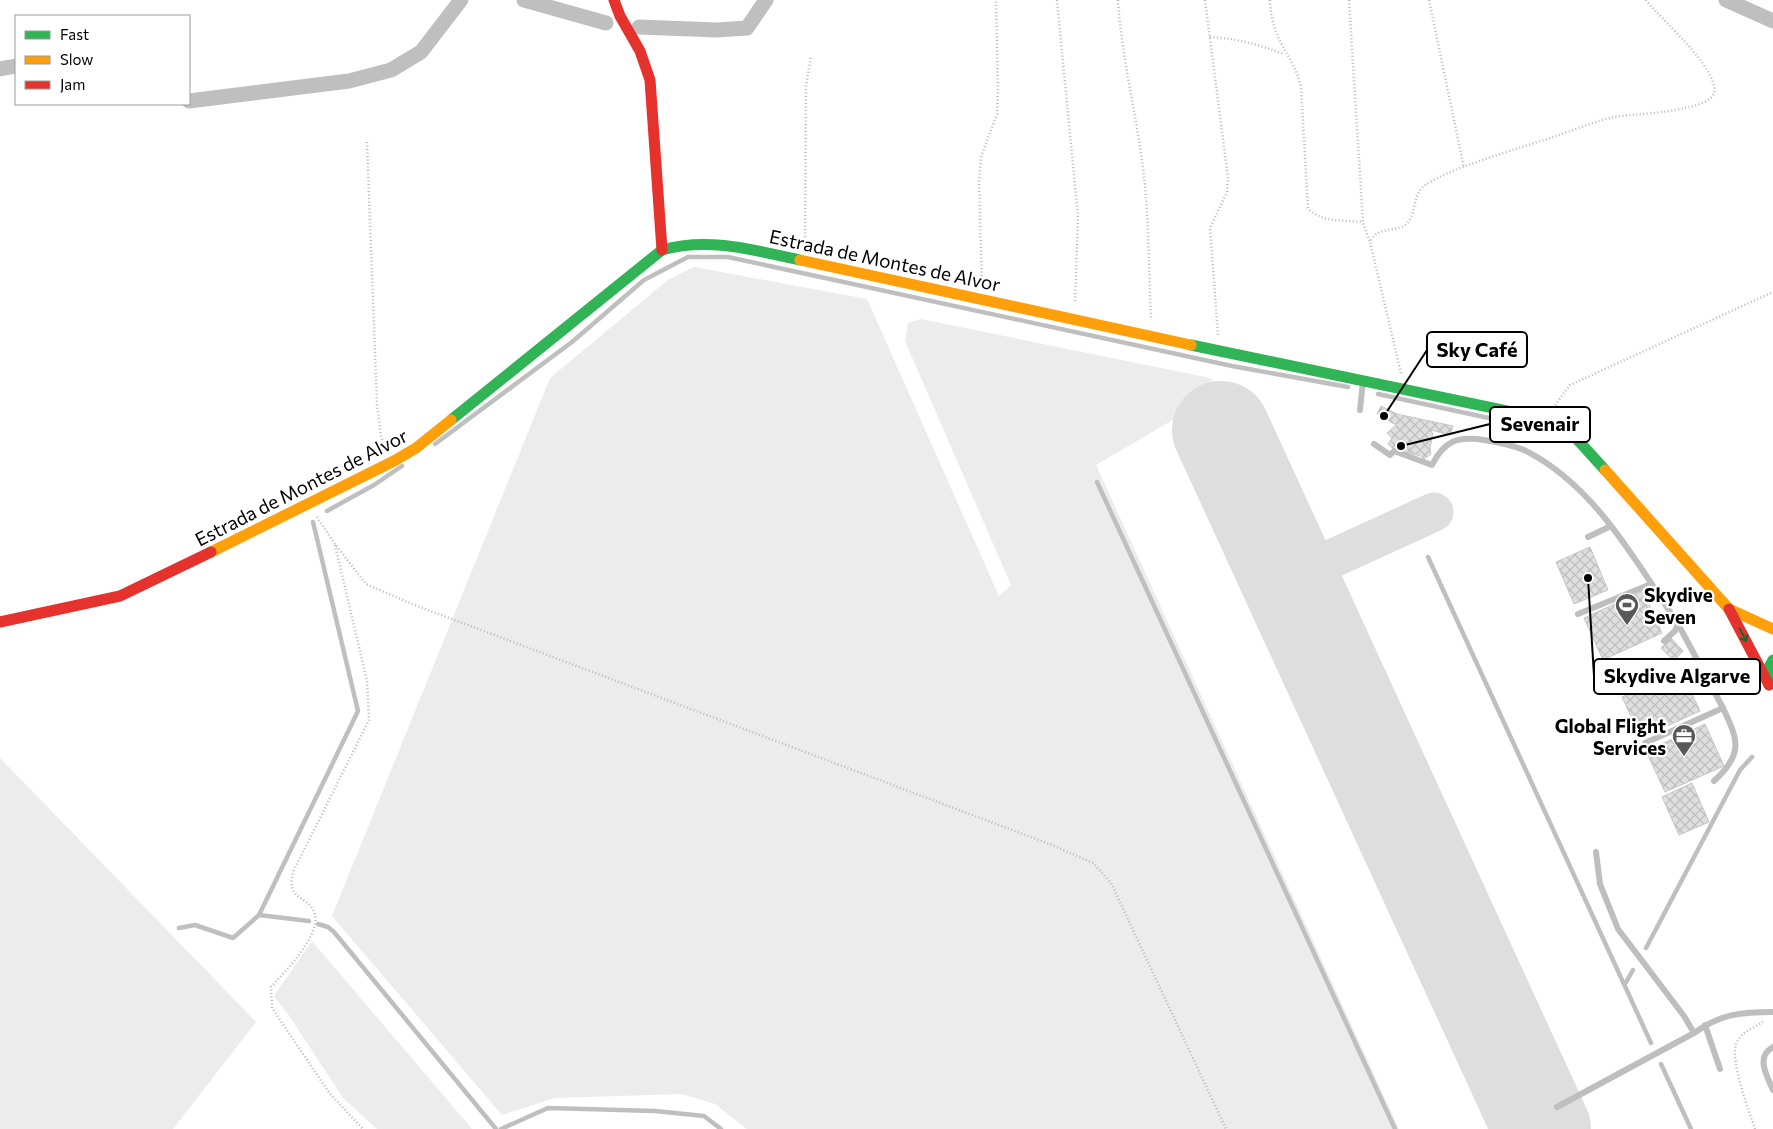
<svg xmlns="http://www.w3.org/2000/svg" width="1773" height="1129" font-family="Commissioner,sans-serif">
  <style>
    .green { fill: #ececec }
    .lines { fill: none; stroke-linecap: round; stroke-linejoin: round }
    .stream { stroke: #bfbfbf; stroke-width: 4.5 }
    .canal { stroke: #bfbfbf; stroke-width: 15 }
    .taxiway { stroke: #dedede; stroke-width: 39 }
    .runway { stroke: #dedede; stroke-width: 98 }
    .building { fill: url(#building-cross-hatch); stroke: #c7c7c7 }
    .path { stroke: #b9b9b9; stroke-width: 2.5; stroke-dasharray: 1 2.5; stroke-linecap: butt }
    .lane { stroke: #bebebe; stroke-width: 6 }
    .fast { stroke: #30b455; stroke-width: 11 }
    .slow { stroke: #ff9f0a; stroke-width: 11 }
    .jam { stroke: #e5322d; stroke-width: 11 }
    .oneway { stroke: #1a632f }
    .labels { text-anchor: middle; dominant-baseline: central; stroke-width: 4.5; stroke-linejoin: round; paint-order: stroke }
    .street-label { font-size: 19px; fill: #000; stroke: #fff }
    .poi-label { font-size: 19px; font-weight: bold; fill: #000; stroke: #fff; text-anchor: start }
    .leader { fill: none; stroke: #000; stroke-width: 2 }
    .callout-dot { fill: #000; stroke: #fff; stroke-width: 2 }
    .callout { fill: #fff; stroke: #000; stroke-width: 2 }
    .callout-label { font-size: 20px; text-anchor: middle; font-weight: bold; fill: #000 }
  </style>
  <defs>
    <pattern id="building-cross-hatch" width="8" height="8" patternUnits="userSpaceOnUse" patternTransform="scale(1.25)"><rect width="8" height="8" fill="#dfdfdf"/><path d="M0 0l8 8M0 8l8-8" fill="none" stroke="#bebebe"/></pattern>
  </defs>
  <rect width="100%" height="100%" fill="#fff"/>
  <g class="green">
    <path d="M694,267L867,299L999,596L1011,585L905,341L908,323L921,319L1210,378L1222,391L1096,465L1399,1129H747L715,1104L682,1094L555,1098L502,1115L332,916L550,378L669,279Z"/>
    <path d="M0,758L256,1022L173,1129H0Z"/>
    <path d="M312,941L472,1129H377L343,1098L288,1014L274,996Z"/>
  </g>
  <g class="lines">
    <g class="stream">
      <path d="M1378,394L1544,430"/>
      <path d="M435,444L572,342L644,280L688,257H728L1232,366L1348,387"/>
      <path d="M1097,482L1395,1129"/>
      <path d="M327,511L374,485L402,466"/>
      <path d="M1428,557L1651,1043"/>
      <path d="M259,915L309,921"/>
      <path d="M318,924L328,927L334,932L496,1129"/>
      <path d="M179,928L195,925L233,938L259,915L358,711L313,522"/>
      <path d="M1646,948L1740,770L1752,757"/>
      <path d="M1625,984L1633,970"/>
      <path d="M1661,1064L1691,1129"/>
      <path d="M501,1129L548,1108L655,1111L704,1116L721,1129"/>
    </g>
    <g class="canal">
      <path d="M524,0L606,23"/>
      <path d="M1726,0L1773,21"/>
      <path d="M639,27L717,30L747,28L766,0"/>
      <path d="M0,69L16,66"/>
      <path d="M189,101L349,81L391,70L421,52L461,0"/>
    </g>
    <path class="taxiway" d="M1282,564L1292,570L1305,571L1434,512"/>
    <path class="runway" d="M1221,430L1542,1129"/>
  </g>
  <g class="building">
    <path d="M1381,406L1397,414L1453,426L1450,435L1431,430L1433,435L1430,448L1431,454L1424,459L1421,456L1393,449L1388,444L1392,438L1387,433L1396,425L1377,414Z"/>
    <path d="M1590,547L1608,590L1574,604L1556,562Z"/>
    <path d="M1643,591L1662,633L1603,660L1584,618Z"/>
    <path d="M1671,638L1683,651L1674,661L1661,648Z"/>
    <path d="M1681,670L1700,711L1641,738L1622,697Z"/>
    <path d="M1705,724L1724,766L1665,792L1646,751Z"/>
    <path d="M1692,783L1709,822L1679,835L1662,797Z"/>
  </g>
  <g class="lines">
    <g class="path">
      <path d="M1057,0L1078,217L1075,303"/>
      <path d="M1118,0C1122,63 1139,123 1145,186C1149,230 1149,275 1151,320"/>
      <path d="M1205,0L1228,178L1227,192L1210,228L1218,335"/>
      <path d="M1270,0C1271,42 1293,53 1301,87L1308,208C1321,223 1344,220 1363,222"/>
      <path d="M1349,0L1363,223L1370,242"/>
      <path d="M1429,0L1464,168"/>
      <path d="M1210,37C1236,38 1259,45 1284,54"/>
      <path d="M367,142L377,404L381,437L387,449"/>
      <path d="M805,244L806,86L811,56"/>
      <path d="M982,283L979,182L981,157L997,114L998,90L996,0"/>
      <path d="M1401,373L1370,242C1378,226 1392,233 1405,225C1417,216 1412,198 1422,188C1440,170 1528,146 1556,136C1575,130 1595,121 1614,117C1632,114 1709,112 1714,93C1719,68 1661,20 1646,0"/>
      <path d="M1555,405L1570,385L1773,292"/>
      <path d="M317,517L335,544L366,584L412,604L1052,845L1093,863L1111,883L1226,1129"/>
      <path d="M335,545L367,681L369,720L294,870C284,903 310,894 315,915C320,936 284,973 271,987L272,1008L330,1094L363,1129"/>
      <path d="M1755,1129C1749,1111 1730,1062 1736,1044C1740,1033 1753,1028 1763,1022"/>
    </g>
    <g class="lane">
      <path d="M1360,410L1363,381"/>
      <path d="M1374,444L1390,455L1394,451L1432,465C1444,441 1457,436 1484,440C1497,442 1512,445 1524,450C1595,485 1636,562 1678,624L1675,631L1664,641"/>
      <path d="M1588,537L1611,526"/>
      <path d="M1578,614L1651,584"/>
      <path d="M1678,624L1723,708"/>
      <path d="M1645,743L1723,708C1738,740 1744,754 1714,781"/>
      <path d="M1596,852L1600,884L1618,929L1684,1016L1694,1033"/>
      <path d="M1705,1025L1720,1069"/>
      <path d="M1773,1047C1755,1057 1767,1076 1773,1090"/>
      <path d="M1557,1107L1694,1033C1721,1014 1740,1012 1773,1012"/>
    </g>
    <g class="fast">
      <path d="M1191,345L1546,419L1576,438L1605,470"/>
      <path d="M451,420L662,250C708,237 754,250 800,260"/>
      <path d="M1769,685L1768,669L1773,660"/>
    </g>
    <g class="slow">
      <path d="M800,260L1191,345"/>
      <path d="M1605,470L1729,609L1773,629"/>
      <path d="M211,552L394,461L416,448L451,420"/>
    </g>
    <g class="jam">
      <path d="M614,0L620,16L640,51L650,80L662,250"/>
      <path d="M1729,609L1769,685"/>
      <path d="M0,622L120,596L211,552"/>
    </g>
  </g>
  <defs><path id="oneway-shaft" d="M-6 0H5M1.5-3L5.5 0L1.5 3" fill="none" stroke-width="1.6" stroke-linecap="round" stroke-linejoin="round" transform="scale(1.25)"/></defs>
  <use class="oneway" href="#oneway-shaft" transform="translate(1743 635) rotate(62)"/>
  <defs>
    <g id="stadium-pin" transform="scale(1.25)"><path d="M0 17L-7.5 6A9.5 9.5 0 1 1 7.5 6Z" fill="#595959" stroke="#fff"/><path d="M0-5a6.5 5 0 1 0 0 10a6.5 5 0 1 0 0-10ZM-3.5-1.8h7v3.6h-7Z" fill="#fff"/></g>
    <g id="office-pin" transform="scale(1.25)"><path d="M0 17L-7.5 6A9.5 9.5 0 1 1 7.5 6Z" fill="#595959" stroke="#fff"/><path d="M-6-3h4V-5.5h4V-3h4V5H-6ZM-1-4.5V-3h2v-1.5ZM-6 0V1H6V0Z" fill="#fff"/></g>
  </defs>
  <g fill-rule="evenodd">
    <use href="#stadium-pin" x="1627" y="605"/>
    <use href="#office-pin" x="1684" y="736"/>
  </g>
  <g class="labels">
    <g class="street-label">
      <text transform="translate(885 260) rotate(12)">Estrada de Montes de Alvor</text>
      <text transform="translate(301 487) rotate(-27)">Estrada de Montes de Alvor</text>
    </g>
    <g class="poi-label">
      <text x="1644" y="594">Skydive<tspan x="1644" dy="22">Seven</tspan></text>
      <text x="1666" y="725" text-anchor="end">Global Flight<tspan x="1666" dy="22">Services</tspan></text>
    </g>
  </g>
  <path class="leader" d="M1384 416L1427 350M1401 446L1490 424M1588 578L1594 676"/>
  <g class="callout-dot">
    <circle cx="1384" cy="416" r="5"/>
    <circle cx="1401" cy="446" r="5"/>
    <circle cx="1588" cy="578" r="5"/>
  </g>
  <g class="callout">
    <rect x="1427" y="332" width="100" height="35" rx="5"/>
    <rect x="1490" y="407" width="100" height="35" rx="5"/>
    <rect x="1594" y="659" width="166" height="35" rx="5"/>
  </g>
  <g class="callout-label">
    <text x="1477" y="357">Sky Café</text>
    <text x="1540" y="431">Sevenair</text>
    <text x="1677" y="683">Skydive Algarve</text>
  </g>
  <rect x="15" y="15" width="175" height="90" fill="#ffffff" stroke="#999999"/>
  <rect x="25" y="31" width="25" height="8" fill="#30b455" stroke="#999999"/>
  <text x="60" y="40" font-size="15" fill="#000000">Fast</text>
  <rect x="25" y="56" width="25" height="8" fill="#ff9f0a" stroke="#999999"/>
  <text x="60" y="65" font-size="15" fill="#000000">Slow</text>
  <rect x="25" y="81" width="25" height="8" fill="#e5322d" stroke="#999999"/>
  <text x="60" y="90" font-size="15" fill="#000000">Jam</text>
</svg>
